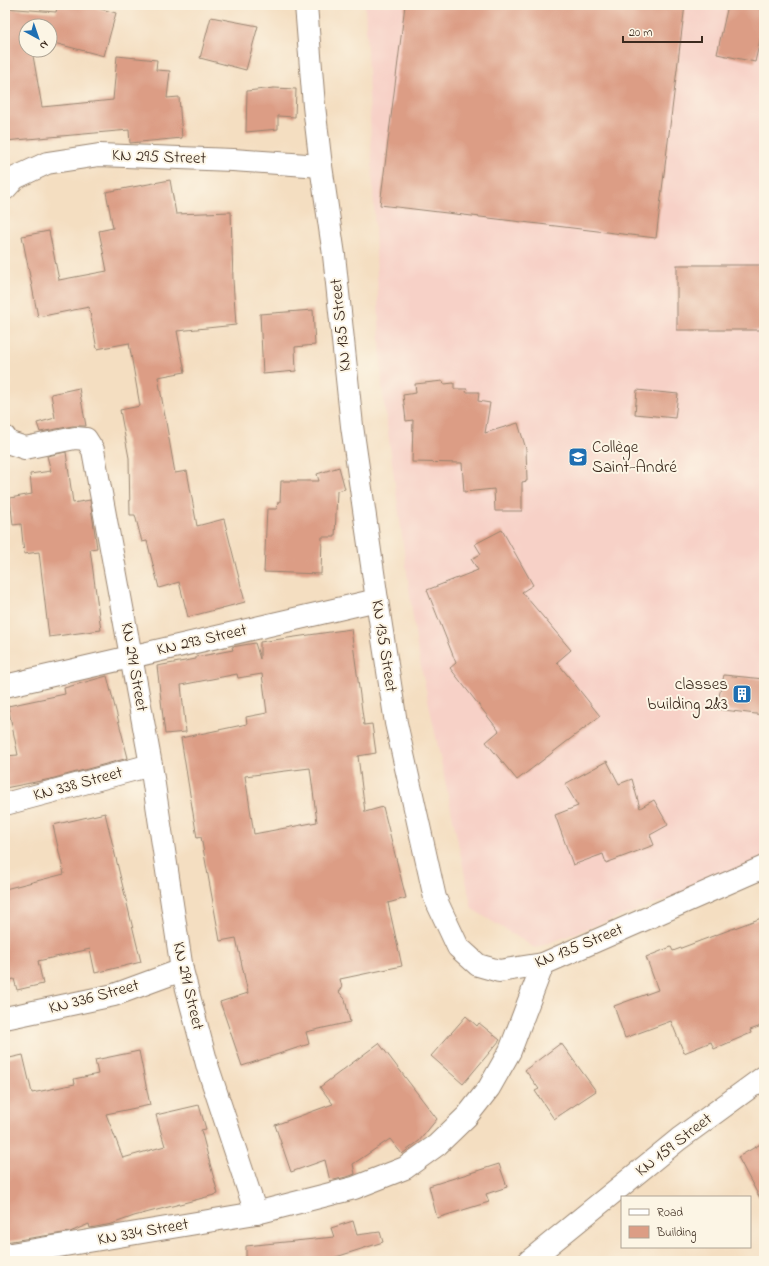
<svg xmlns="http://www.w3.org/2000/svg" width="769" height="1266" font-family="'Indie Flower',sans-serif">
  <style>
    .built { fill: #f7d1c7 }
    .building { fill: #dc9d85; fill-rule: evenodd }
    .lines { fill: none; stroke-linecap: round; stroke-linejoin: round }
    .minor-casing { stroke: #988470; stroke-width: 24 }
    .minor { stroke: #fff; stroke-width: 22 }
    .labels { text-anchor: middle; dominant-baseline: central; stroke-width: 4; stroke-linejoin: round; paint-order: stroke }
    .street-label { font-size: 17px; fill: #3b2a1e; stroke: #fcf5e5 }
    .poi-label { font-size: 17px; fill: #3b2a1e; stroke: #fcf5e5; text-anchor: start }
  </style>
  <rect width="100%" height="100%" fill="#fcf5e5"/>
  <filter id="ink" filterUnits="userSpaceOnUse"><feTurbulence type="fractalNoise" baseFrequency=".025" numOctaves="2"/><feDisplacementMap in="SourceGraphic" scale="8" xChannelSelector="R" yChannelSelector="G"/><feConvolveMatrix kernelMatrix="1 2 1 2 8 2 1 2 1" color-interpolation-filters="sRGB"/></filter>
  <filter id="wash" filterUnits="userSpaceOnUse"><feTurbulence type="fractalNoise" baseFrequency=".012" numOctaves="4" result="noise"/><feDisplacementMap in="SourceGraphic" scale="16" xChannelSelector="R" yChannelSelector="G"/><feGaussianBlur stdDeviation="0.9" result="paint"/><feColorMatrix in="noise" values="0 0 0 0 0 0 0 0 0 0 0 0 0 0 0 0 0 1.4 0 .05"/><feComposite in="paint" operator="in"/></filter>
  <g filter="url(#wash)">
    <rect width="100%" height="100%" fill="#f4dec1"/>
    <path class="built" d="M365,5H764V864L535,948L472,909L417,647L382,388Z"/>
    <g id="blocks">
      <g class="building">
        <path d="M58,5H86L116,13L104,56L50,42V26H26V50H32L42,107L113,100L117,56L157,60L156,70L170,71L167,98L179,97L182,138L130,143L129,130L5,141V8L56,12Z"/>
        <path d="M405,5H685L656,238L380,205Z"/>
        <path d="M728,5H743L764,10V23L755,62L717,54Z"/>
        <path d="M211,17L258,26L246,70L200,58Z"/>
        <path d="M274,88L296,89L295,117L278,116V129L246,132L247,91Z"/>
        <path d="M170,180L176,214L231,212L233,280L236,325L177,331L185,372L158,377L175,473L187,471L197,526L224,519L245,602L188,617L179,582L159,588L147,541L142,542L135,515H130L129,458L120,410L140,406L129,343L97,349L89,307L38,317L22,236L49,231L59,280L107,271L99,231L113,228L106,192Z"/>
        <rect x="677" y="265" width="87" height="65"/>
        <path d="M313,310L315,345L295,347L296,371L263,374L260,314Z"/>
        <path d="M443,381L444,384L454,383V389H467L466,392H479L478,401L490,403L485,433L518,423L526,449L527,481L522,482V511H495L494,489L464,492L462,463L412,462L413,420L406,421L403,395L416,393L415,384Z"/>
        <path d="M79,388L86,426H73L40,432L37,423L55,418L51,394Z"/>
        <path d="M637,390L678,394L675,418L635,414Z"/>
        <path d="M66,452L73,503L90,500L97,548L90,549L101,630L49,637L39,552L24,554L21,524L13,525L10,498L32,494L30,474L51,471L47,456Z"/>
        <path d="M339,467L345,489L337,491L335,537H322L321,574L264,572L267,509H277L278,502H280L281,481H319L317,474Z"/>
        <path d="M502,530L533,585L522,592L571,650L557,662L600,716L517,780L486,742L499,731L450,668L456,663L427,590L478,570L471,559L481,554L475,544Z"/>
        <path d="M351,629L364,725L372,724L376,753L358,756L365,812L383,807L406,898L388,903L402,966L340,979L342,988L339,992L345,999L350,1022L306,1032L309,1044L242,1066L220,1002L248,993L236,938L220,941L201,837L197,838L181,738L247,724L246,717L267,713L262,674L238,678L237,674L181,685L186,732L165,734L157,666L196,659V657L233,650L232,647L255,643L260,659V642ZM310,768L317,822L254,834L245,776Z"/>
        <path d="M724,675L764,679V715L716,709Z"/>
        <path d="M107,676L128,758L51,779L5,788V756L18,755L8,706L65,694L64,688Z"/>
        <path d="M607,761L619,784L632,779L640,808L654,800L668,825L650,835L654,845L606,863L603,854L573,865L555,815L578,806L565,784Z"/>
        <path d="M105,813L141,962L95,973L90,949L38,961L43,984L17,990L14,979L5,981V889L64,874L53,825Z"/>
        <path d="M764,917V1025L750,1030L751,1033L714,1049L711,1042L684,1053L671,1021L625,1038L614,1006L658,990L646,957L671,947L673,951Z"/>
        <path d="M466,1016L477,1026L479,1023L500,1040L463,1084L431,1056Z"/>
        <path d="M379,1043L437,1119L419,1141L402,1154L390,1139L353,1164L355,1174L350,1176L330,1181L325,1160L291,1172L275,1125L333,1104L320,1087Z"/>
        <path d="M561,1043L596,1091L554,1119L535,1091L539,1089L525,1070Z"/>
        <path d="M139,1051L150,1105L106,1114L123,1158L165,1146L156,1115L199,1105L206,1129L201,1130L218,1194L134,1216L112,1224L90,1228L89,1224L70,1232L5,1242V1059L23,1055L32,1093L75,1084L74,1079L98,1074L95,1060Z"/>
        <path d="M764,1142V1206L738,1157Z"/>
        <path d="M499,1164L507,1187L486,1194L489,1202L437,1218L429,1186Z"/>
        <path d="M353,1221L357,1235L380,1232L383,1242L333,1258V1261H246V1246L334,1237L331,1228Z"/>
      </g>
    </g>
  </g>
  <g filter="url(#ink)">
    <use href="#blocks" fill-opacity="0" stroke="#988470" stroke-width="1"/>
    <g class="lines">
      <g class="minor-casing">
        <g id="minor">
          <path d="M306,5L314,106L321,166L334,255L352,426L377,600L396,723L435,898L458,947L478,965L499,971L543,964L764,867"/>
          <path d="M5,189L15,178L47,163L99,155L233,160L321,166"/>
          <path d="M5,437L7,442L25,448L75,438L86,439L93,450L151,765L182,970L208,1068L256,1213L354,1188L405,1168L437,1145L467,1116L489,1088L510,1051L543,964"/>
          <path d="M5,686L377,600"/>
          <path d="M5,804L151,765"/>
          <path d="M5,1018L114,995L182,970"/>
          <path d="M5,1255L256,1213"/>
          <path d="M529,1261L679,1139L764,1077"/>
        </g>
      </g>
      <use href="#minor" class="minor"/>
    </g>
  </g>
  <defs>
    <g id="school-square" transform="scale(1)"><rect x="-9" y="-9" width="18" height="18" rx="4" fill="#1f6fb2" stroke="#fcf5e5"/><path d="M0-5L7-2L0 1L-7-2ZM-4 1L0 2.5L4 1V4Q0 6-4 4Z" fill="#fff"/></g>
    <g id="building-square" transform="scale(1)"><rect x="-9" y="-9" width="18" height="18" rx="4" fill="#1f6fb2" stroke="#fcf5e5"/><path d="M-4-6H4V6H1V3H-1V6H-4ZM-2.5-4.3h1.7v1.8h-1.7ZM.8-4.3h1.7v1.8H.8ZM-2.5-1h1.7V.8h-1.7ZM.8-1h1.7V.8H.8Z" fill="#fff"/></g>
  </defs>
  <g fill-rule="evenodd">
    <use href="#school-square" x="578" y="457"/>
    <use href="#building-square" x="742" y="694"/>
  </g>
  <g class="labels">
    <g class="street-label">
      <text transform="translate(159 157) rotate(2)">KN 295 Street</text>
      <text transform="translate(341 325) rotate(-96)">KN 135 Street</text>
      <text transform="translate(202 640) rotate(-13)">KN 293 Street</text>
      <text transform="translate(384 646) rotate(81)">KN 135 Street</text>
      <text transform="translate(134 667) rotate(80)">KN 291 Street</text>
      <text transform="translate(78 784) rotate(-15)">KN 338 Street</text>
      <text transform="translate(579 946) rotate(-22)">KN 135 Street</text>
      <text transform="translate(188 986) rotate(77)">KN 291 Street</text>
      <text transform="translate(94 997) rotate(-15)">KN 336 Street</text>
      <text transform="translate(674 1145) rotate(-38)">KN 159 Street</text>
      <text transform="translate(143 1232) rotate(-10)">KN 334 Street</text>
    </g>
    <g class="poi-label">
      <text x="592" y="447">Collège<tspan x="592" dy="20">Saint-André</tspan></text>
      <text x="728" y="684" text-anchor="end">classes<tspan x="728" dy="20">building 2&amp;3</tspan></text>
    </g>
  </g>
  <rect width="769" height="1266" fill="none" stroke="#fcf5e5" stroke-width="20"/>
  <rect x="621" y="1196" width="130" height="52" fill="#fcf5e5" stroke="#afa495"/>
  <rect x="629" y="1209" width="20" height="6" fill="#ffffff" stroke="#afa495"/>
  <text x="657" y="1216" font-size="12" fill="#3b2a1e">Road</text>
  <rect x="629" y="1226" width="20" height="12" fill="#dc9d85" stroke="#afa495"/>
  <text x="657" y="1236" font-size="12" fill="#3b2a1e">Building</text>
  <g transform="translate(38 38) rotate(140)"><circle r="19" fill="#fcf5e5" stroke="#afa495"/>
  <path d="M0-3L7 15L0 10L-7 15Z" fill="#1f6fb2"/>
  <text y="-6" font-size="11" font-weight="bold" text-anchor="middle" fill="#3b2a1e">N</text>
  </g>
  <path d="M623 36v6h79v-6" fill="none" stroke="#3b2a1e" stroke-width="2"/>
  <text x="629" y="36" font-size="12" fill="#3b2a1e" stroke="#fcf5e5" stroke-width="3" paint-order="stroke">20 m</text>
</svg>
